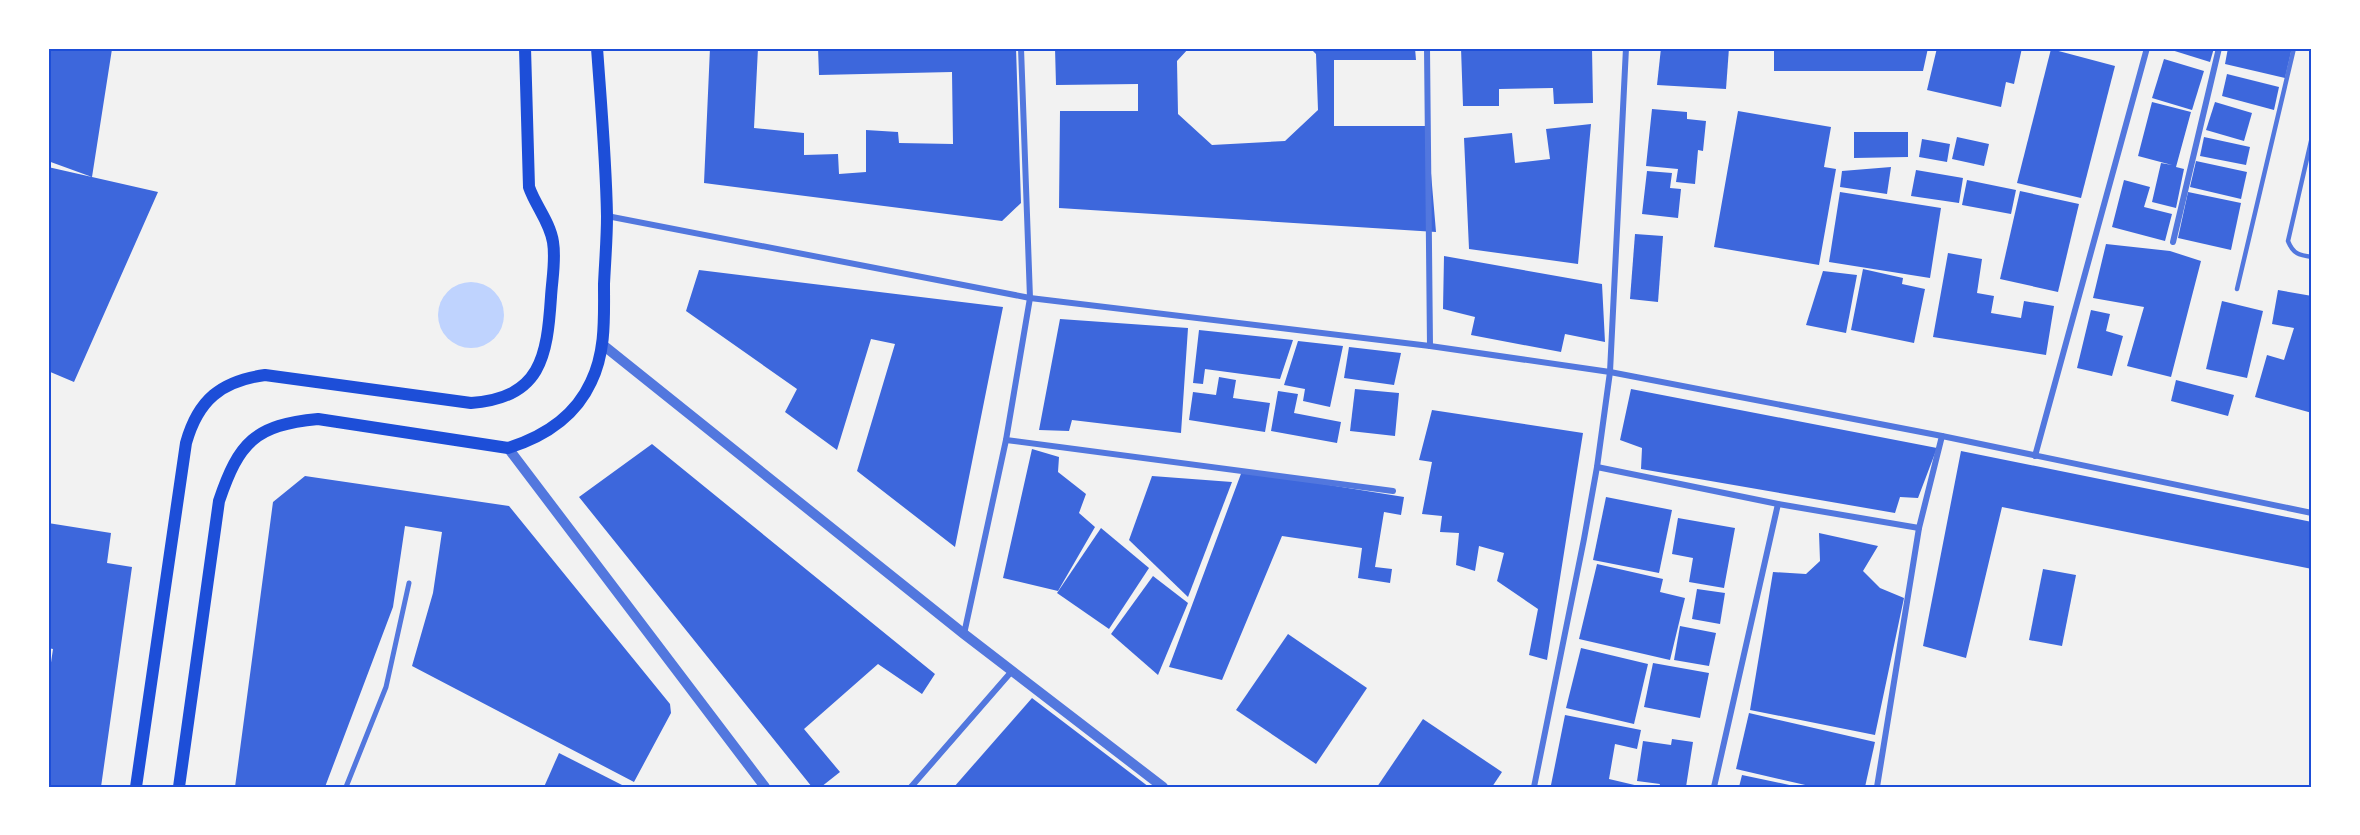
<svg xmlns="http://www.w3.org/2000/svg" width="2360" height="835" font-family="'Titillium Web',sans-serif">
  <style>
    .water { fill: #bfd3fe }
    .building { fill: #3d67dc }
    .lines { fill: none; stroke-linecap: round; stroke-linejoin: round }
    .service { stroke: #5277de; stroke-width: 4.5 }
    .pedestrian { stroke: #5277de; stroke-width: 5 }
    .minor { stroke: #5277de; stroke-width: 6 }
    .tertiary { stroke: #5277de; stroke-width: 10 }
    .secondary { stroke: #1d4ed8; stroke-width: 12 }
    .neatline { fill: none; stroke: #1d4ed8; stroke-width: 2 }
  </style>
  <rect width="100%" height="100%" fill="#f2f2f2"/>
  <circle class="water" cx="471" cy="315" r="33"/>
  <g class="building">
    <path d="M48,48L112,49L92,177L158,192L74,382L48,371V167L92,177L48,161Z"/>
    <path d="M710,48H758L754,128L804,133V155L838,154L839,174L866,172V130L898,132L899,143L953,144L952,72L819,75L818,48H1016L1021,203L1002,221L704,183Z"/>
    <path d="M1055,48H1189L1177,61L1178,114L1212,145L1285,141L1318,110L1316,54L1310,48H1415L1416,60H1334V126H1427L1436,232L1059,208L1060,111H1138V84L1056,85Z"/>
    <path d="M1461,48H1592L1593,103L1554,104L1553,88L1499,89V106H1463Z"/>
    <path d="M1661,48H1729L1726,89L1657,85Z"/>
    <path d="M1774,48H1928L1923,71H1774Z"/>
    <path d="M1937,48H2022L2014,84L2006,82L2001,107L1927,90Z"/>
    <path d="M2165,48H2214L2210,62Z"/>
    <path d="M2228,48H2292L2285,78L2225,64Z"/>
    <path d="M2051,49L2115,66L2081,198L2017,183Z"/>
    <path d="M2164,59L2204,71L2192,110L2152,98Z"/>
    <path d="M2227,74L2279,87L2274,110L2222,96Z"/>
    <path d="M2152,102L2191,112L2176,167L2184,169L2176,208L2152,202L2161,163L2172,165L2138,156Z"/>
    <path d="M2215,102L2252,113L2244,141L2206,130Z"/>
    <path d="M1652,109L1687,112V119L1706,121L1703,151L1698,150L1695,184L1676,182L1678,169L1646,166Z"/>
    <path d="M1738,111L1831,127L1824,167L1836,169L1819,265L1714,247Z"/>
    <path d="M1591,124L1578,264L1469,249L1464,138L1512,133L1515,163L1550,159L1546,129Z"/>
    <path d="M1854,132H1908V157L1854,158Z"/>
    <path d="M1957,137L1989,144L1984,166L1952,159Z"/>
    <path d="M2204,137L2250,147L2246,165L2200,156Z"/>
    <path d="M1922,139L1950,144L1947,162L1919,157Z"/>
    <path d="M2196,161L2247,172L2241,199L2190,187Z"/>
    <path d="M1891,167L1887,194L1840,187L1842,171Z"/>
    <path d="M1916,170L1963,178L1959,203L1911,196Z"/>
    <path d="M1647,171L1672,173L1670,188L1681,189L1678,218L1642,214Z"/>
    <path d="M1967,180L2016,190L2011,214L1962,205Z"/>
    <path d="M2124,180L2150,187L2144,207L2172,214L2165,241L2112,227Z"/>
    <path d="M2020,191L2079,204L2058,292L2000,279Z"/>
    <path d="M1840,192L1941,208L1930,278L1829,262Z"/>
    <path d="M2188,192L2241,203L2231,250L2178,238Z"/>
    <path d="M1635,234L1663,236L1658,302L1630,299Z"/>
    <path d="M2106,244L2170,251L2201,261L2171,377L2127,366L2144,307L2093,298Z"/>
    <path d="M1948,253L1982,259L1977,293L1994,296L1991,313L2021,318L2024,301L2054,306L2046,355L1933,337Z"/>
    <path d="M1444,256L1602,284L1605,342L1565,334L1561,352L1471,335L1475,317L1443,309Z"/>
    <path d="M1863,269L1903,278L1902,284L1925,289L1914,343L1851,330Z"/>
    <path d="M699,270L1003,307L955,547L857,471L895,344L871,339L837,450L785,412L797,389L686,311Z"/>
    <path d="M1823,271L1857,275L1846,333L1806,325Z"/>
    <path d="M2278,290L2312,296V413L2255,397L2267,355L2284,360L2294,328L2272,324Z"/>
    <path d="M2222,301L2263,311L2247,378L2206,369Z"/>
    <path d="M2091,310L2110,314L2106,331L2123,336L2112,376L2077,368Z"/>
    <path d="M1060,319L1188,328L1181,433L1072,420L1069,431L1039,430Z"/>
    <path d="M1199,330L1293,340L1280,379L1205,369L1203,384L1193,383Z"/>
    <path d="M1298,341L1343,346L1330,407L1303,401L1305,389L1284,385Z"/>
    <path d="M1349,347L1401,353L1394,385L1344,378Z"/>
    <path d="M1219,377L1236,380L1233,398L1270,403L1265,432L1189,420L1193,392L1216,395Z"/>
    <path d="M2176,380L2234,395L2228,416L2171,401Z"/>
    <path d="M1355,389L1399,393L1395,436L1350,431Z"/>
    <path d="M1631,389L1937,448L1918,498L1900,497L1895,513L1641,469L1642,448L1620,440Z"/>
    <path d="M1278,391L1298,394L1294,413L1341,422L1337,443L1271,431Z"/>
    <path d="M1432,410L1583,433L1547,660L1529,655L1538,609L1497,581L1504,553L1479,546L1475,571L1456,565L1459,533L1440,532L1442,516L1422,514L1432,462L1419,460Z"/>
    <path d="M652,444L935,674L922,694L878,664L804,729L840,772L821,787H812L579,497Z"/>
    <path d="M1032,449L1059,457L1058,472L1086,494L1079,513L1095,527L1058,591L1003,578Z"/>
    <path d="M1961,451L2312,522V569L2002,507L1966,658L1923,646Z"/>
    <path d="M1242,471L1404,497L1401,515L1384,512L1375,567L1392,569L1390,583L1358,578L1362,548L1282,536L1222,680L1169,667Z"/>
    <path d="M305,476L509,506L670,704L671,713L634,782L412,666L433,593L442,532L405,526L393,607L325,787H235L273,502Z"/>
    <path d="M1152,476L1232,482L1188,597L1129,540Z"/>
    <path d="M1606,497L1672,510L1659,573L1593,560Z"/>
    <path d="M1678,518L1735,528L1724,588L1689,582L1693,558L1672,554Z"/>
    <path d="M48,523L111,533L107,563L132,567L101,787H48V683L53,649L48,648Z"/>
    <path d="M1101,528L1149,568L1109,629L1057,593Z"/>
    <path d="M1819,533L1878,546L1863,571L1880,588L1904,598L1875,735L1750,710L1773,572L1806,574L1820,561Z"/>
    <path d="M1597,564L1663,579L1660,592L1685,598L1670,660L1579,639Z"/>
    <path d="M2043,569L2076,575L2062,646L2029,640Z"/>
    <path d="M1153,576L1188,603L1158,675L1111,634Z"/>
    <path d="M1697,589L1725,593L1720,624L1692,619Z"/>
    <path d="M1680,626L1716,633L1709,666L1674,660Z"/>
    <path d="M1288,634L1367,688L1316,764L1236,710Z"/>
    <path d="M1581,648L1648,664L1634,724L1566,708Z"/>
    <path d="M1653,663L1709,673L1700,718L1644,707Z"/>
    <path d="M1032,698L1149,787H954Z"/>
    <path d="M1749,713L1875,742L1865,787H1814L1736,769Z"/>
    <path d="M1565,715L1641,730L1637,749L1615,744L1609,779L1643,787H1561L1551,785Z"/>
    <path d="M1423,719L1502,772L1492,787H1377Z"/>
    <path d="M1672,739L1693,742L1686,787H1659L1660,784L1637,781L1643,741L1671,745Z"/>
    <path d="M559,753L626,787H544Z"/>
    <path d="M1742,775L1794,786V787H1739Z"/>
  </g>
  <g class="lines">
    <g class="service">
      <path d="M2312,137L2288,241C2293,254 2299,255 2312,257"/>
      <path d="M2237,289L2294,48"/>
    </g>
    <path class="pedestrian" d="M346,787L386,687L409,583"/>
    <g class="minor">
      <path d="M1427,48L1430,346"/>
      <path d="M607,216L1030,298L1430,346L1610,372L1942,436L2312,513"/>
      <path d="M2173,242L2219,48"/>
      <path d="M1006,440L1393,491"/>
      <path d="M2035,456L2147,48"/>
      <path d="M1597,467L1778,504L1919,528"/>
      <path d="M964,634L1006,440L1030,298L1021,48"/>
      <path d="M911,787L1012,671"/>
      <path d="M1534,787L1584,539L1597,467L1610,372L1626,48"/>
      <path d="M1714,787L1778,504"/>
      <path d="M1877,787L1919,528L1942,436"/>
    </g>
    <g class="tertiary">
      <path d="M603,345L964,634L1163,787"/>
      <path d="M508,448L765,787"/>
    </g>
    <g class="secondary">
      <path d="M136,787L186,443C198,400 221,381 265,375L471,403C541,398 547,357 551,297C552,279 556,260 553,242C550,222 535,205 529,187L525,48"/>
      <path d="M179,787L219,501C239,442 255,425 318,419L508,448C543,437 575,417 591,382C606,351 604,318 604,284C605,262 607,239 607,216C606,160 601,104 597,48"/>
    </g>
  </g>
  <rect width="2360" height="835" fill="none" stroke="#ffffff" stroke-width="99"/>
  <rect x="50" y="50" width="2260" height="736" class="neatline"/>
</svg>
